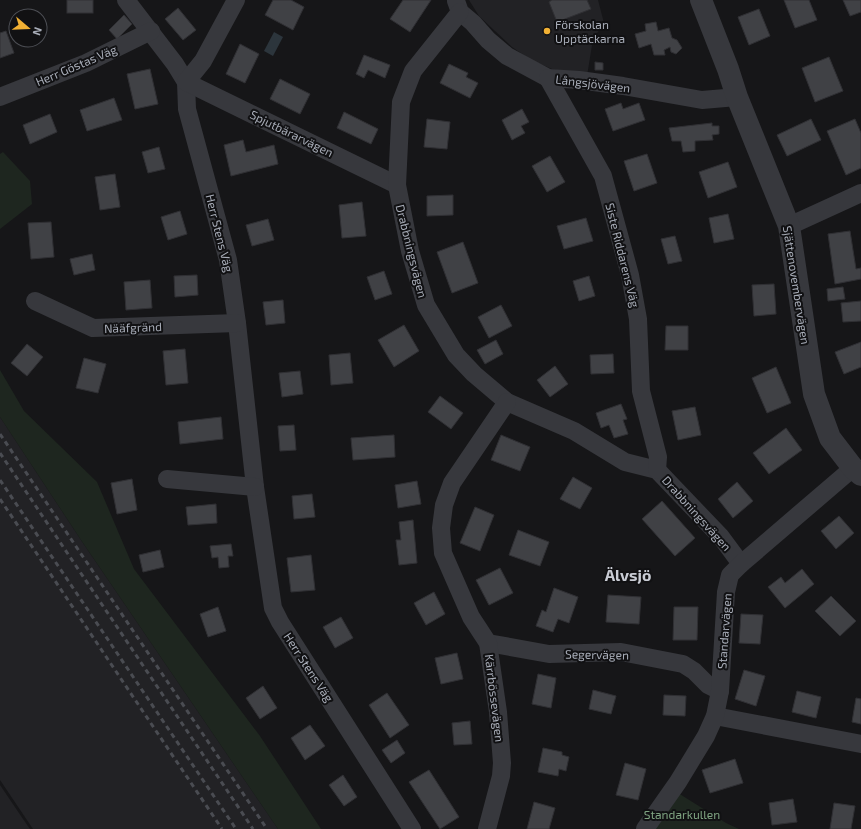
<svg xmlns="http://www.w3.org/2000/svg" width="861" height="829" font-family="'Exo 2',sans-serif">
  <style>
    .built { fill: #222225 }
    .green { fill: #1e261f }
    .water { fill: #2c353c }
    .building { fill: #404145; stroke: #303034 }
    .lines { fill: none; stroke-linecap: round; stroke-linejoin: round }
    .minor { stroke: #37383d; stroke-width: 18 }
    .tertiary { stroke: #37383d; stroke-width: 22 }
    .rail { stroke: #4a4c52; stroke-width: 3; stroke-dasharray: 5 4; stroke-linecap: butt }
    .poi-dot { fill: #f2b134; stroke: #111113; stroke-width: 1.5 }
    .labels { text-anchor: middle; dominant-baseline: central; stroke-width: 4; stroke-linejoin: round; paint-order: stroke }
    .poi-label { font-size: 12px; fill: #a8adb8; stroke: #111113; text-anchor: start }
    .street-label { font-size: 12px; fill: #a8adb8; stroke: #111113 }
    .park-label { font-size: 12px; fill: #7fa381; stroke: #111113 }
    .district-label { font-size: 16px; font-weight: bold; fill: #c9ccd4; stroke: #111113 }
  </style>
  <rect width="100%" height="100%" fill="#161618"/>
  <g class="built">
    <path d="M469,0H598L604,23L593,39L587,76L552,69L531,60L512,47L479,16Z"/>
    <path d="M0,417L83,543L278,829H33L0,780Z"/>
    <path d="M0,785L23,819L30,829H0Z"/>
  </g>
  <g class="green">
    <path d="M3,152L30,181L32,204L0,229V154Z"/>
    <path d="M0,370L24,411L97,482L134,569L260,736L321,829H278L83,543L0,417Z"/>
    <path d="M678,793L726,823L739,829H652Z"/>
  </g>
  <path class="water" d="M274,32L283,37L273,56L264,51Z"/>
  <g class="building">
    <rect x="67" y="0" width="26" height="13"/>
    <path d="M273,0H291L304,7L293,30L265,15Z"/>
    <path d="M403,0H431L410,32L390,19Z"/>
    <path d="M552,0H587L591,9L557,22L549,2Z"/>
    <path d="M784,0H809L817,20L795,28Z"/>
    <path d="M843,0H861V12L850,16Z"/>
    <path d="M178,8L196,30L183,40L165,19Z"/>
    <path d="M759,9L770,36L749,45L738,17Z"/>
    <path d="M124,15L132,24L117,39L109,30Z"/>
    <path d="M656,22L658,31L669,28L672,38L677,40L682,48L676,54L671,52L670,47L664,50L665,55H654L651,44L639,48L635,34L646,31L645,24Z"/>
    <path d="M6,31L14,53L0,58V33Z"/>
    <path d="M240,44L259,54L245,83L226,74Z"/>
    <path d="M364,55L390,65L385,78L368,70L364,78L356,74Z"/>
    <path d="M829,57L843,91L815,102L802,68Z"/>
    <path d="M595,62L603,63V70H595Z"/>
    <path d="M449,64L468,73L466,77L478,83L470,98L440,83Z"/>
    <path d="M150,69L158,104L135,109L127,74Z"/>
    <path d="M280,79L310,94L300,114L270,99Z"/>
    <path d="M114,98L122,120L87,131L80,110Z"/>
    <path d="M621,103L623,109L639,103L645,120L613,131L605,109Z"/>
    <path d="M522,109L529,122L521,126L525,133L512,140L502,120Z"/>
    <path d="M344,112L378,129L371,144L337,128Z"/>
    <path d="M50,114L57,132L30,144L23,125Z"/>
    <path d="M427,119L450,122L447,149L424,147Z"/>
    <path d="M811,119L821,140L787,156L777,135Z"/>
    <path d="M855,119L861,133V168L846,175L827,131Z"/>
    <path d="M712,123V126H719V134L712,135L713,140L695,141V151L683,152L681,141H672L669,128Z"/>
    <path d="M243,140L246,152L274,145L278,164L231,176L224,145Z"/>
    <path d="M159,147L165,169L148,173L142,152Z"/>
    <path d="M647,154L657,183L634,191L624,161Z"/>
    <path d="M550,156L565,182L547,192L532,166Z"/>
    <path d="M728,162L737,187L708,198L699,172Z"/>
    <path d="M115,174L120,207L100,210L95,177Z"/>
    <path d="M453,195V215L427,216V196Z"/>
    <path d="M362,202L366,236L342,238L339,205Z"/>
    <path d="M180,211L187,234L168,240L161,217Z"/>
    <path d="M728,214L734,239L714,243L709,218Z"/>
    <path d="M586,218L593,241L564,249L557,226Z"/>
    <path d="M268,219L274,240L252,246L246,225Z"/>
    <path d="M51,222L54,257L31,259L28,223Z"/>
    <path d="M850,231L856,269L861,268V279L835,284L828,234Z"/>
    <path d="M675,236L682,261L668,264L661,239Z"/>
    <path d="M463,242L478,283L452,293L437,252Z"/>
    <path d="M92,254L95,270L74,275L70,259Z"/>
    <path d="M384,271L392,294L375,300L367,277Z"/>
    <path d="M197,275L198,295L175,297L174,276Z"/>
    <path d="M589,276L595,296L579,301L573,281Z"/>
    <path d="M150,280L152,308L126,310L124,282Z"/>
    <path d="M774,284L776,314L754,316L752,285Z"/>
    <path d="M843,287L845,299L828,301L827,289Z"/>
    <path d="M283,300L285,323L266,325L263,302Z"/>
    <path d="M861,301V321L843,322L841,303Z"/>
    <path d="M501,305L512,326L489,338L478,317Z"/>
    <path d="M404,325L419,351L394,367L378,340Z"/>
    <path d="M666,326H688V350H665Z"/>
    <path d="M496,340L503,354L485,364L477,350Z"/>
    <path d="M861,342V367L844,374L835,352Z"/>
    <path d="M27,344L43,357L27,376L11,363Z"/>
    <path d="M185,349L188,383L166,385L163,351Z"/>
    <path d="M350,353L353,383L331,385L329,355Z"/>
    <path d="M613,354L614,373L591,374L590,355Z"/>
    <path d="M84,358L106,364L98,393L76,388Z"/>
    <path d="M555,366L568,384L550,397L537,380Z"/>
    <path d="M776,367L791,403L767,413L752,378Z"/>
    <path d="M300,371L303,394L282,397L279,373Z"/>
    <path d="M440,396L463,413L451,429L428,412Z"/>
    <path d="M621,404L627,419L623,420L628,434L614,438L609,425L601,428L596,413Z"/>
    <path d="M695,407L701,435L678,440L672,411Z"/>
    <path d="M221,417L223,439L180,444L178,422Z"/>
    <path d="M294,425L296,450L280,451L278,426Z"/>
    <path d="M786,428L802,450L769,474L753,453Z"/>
    <path d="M394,435L395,457L353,460L351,438Z"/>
    <path d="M501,435L530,447L520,471L491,460Z"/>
    <path d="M573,477L592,488L580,509L560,499Z"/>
    <path d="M132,479L137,510L117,514L111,483Z"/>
    <path d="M417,481L421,504L398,508L395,485Z"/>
    <path d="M737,482L753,501L733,518L718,499Z"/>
    <path d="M312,494L315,517L294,519L292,496Z"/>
    <path d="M662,501L695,538L675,556L642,519Z"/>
    <path d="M216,504L217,523L188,525L186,507Z"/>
    <path d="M475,507L494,515L480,551L460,543Z"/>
    <path d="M839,516L854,533L836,549L821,531Z"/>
    <path d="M413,520L417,563L399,565L396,540H401L399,522Z"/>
    <path d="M518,530L549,542L540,566L509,555Z"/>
    <path d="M231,544L233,556H228L229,567L219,568L218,557L212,558L210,546Z"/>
    <path d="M160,550L164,567L143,572L139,555Z"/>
    <path d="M311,555L315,590L291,592L287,558Z"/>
    <path d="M500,568L513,593L489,605L476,580Z"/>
    <path d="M802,569L814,584L785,608L768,587L781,577L785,583Z"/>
    <path d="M554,588L578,597L569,623L558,619L553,632L536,626L542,610L546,612Z"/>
    <path d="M434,592L445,614L426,625L414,603Z"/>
    <path d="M608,595L641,597L639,624L606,622Z"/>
    <path d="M831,596L856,621L840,636L815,611Z"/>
    <path d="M218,607L226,631L208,637L200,614Z"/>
    <path d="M674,607H698L697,640H673Z"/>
    <path d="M741,614L763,615L760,644L739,643Z"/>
    <path d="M341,617L353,638L335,648L323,627Z"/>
    <path d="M457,653L463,679L441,684L435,658Z"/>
    <path d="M744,670L765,676L756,706L735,699Z"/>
    <path d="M538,674L556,678L551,708L532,704Z"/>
    <path d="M263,686L277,708L260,719L246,698Z"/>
    <path d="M593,690L616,696L611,714L589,709Z"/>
    <path d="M797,691L821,697L816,718L792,712Z"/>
    <path d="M387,693L409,725L390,738L369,705Z"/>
    <path d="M664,695L686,696L685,716L663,715Z"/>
    <path d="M856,698L861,699V724L852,722Z"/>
    <path d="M470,721L472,744L454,745L452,723Z"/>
    <path d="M310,725L325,746L305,760L291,738Z"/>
    <path d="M397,740L405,753L391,763L382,750Z"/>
    <path d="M543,748L562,752V755L569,757L566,771L559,769L558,776L538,772Z"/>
    <path d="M735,759L743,783L710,793L702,770Z"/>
    <path d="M625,763L646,769L638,800L616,795Z"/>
    <path d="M429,770L459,817L440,829L409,782Z"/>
    <path d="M343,775L357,797L344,806L329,785Z"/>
    <path d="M793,799L797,822L772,825L769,803Z"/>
    <path d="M534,802L555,808L549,829H527Z"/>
    <path d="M834,803L855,806L851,829H830Z"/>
  </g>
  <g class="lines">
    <g class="minor">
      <path d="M126,0L175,64L186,82L187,109L228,260L237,323L255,487L273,608L280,622L412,829"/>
      <path d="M236,0L203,61L186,82L397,185"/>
      <path d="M456,1L460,12L473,23L488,40L507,56L548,78L579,80L623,86L702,100L737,97"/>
      <path d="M460,12L413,71L401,102L397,185L410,251L426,305L456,355L474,374L507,402L574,431L625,462L657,470L721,537L741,564"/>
      <path d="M548,78L603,176L630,275L638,319L641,391L658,457L657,470"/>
      <path d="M0,97L86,63L151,31"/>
      <path d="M789,226L861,193"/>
      <path d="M35,301L93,328L237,323"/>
      <path d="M167,479L255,487"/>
      <path d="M488,643L549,654L621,652L683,664L694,671L708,685L720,691"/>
      <path d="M715,716L861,744"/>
      <path d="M487,829L501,776L502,763L498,712L488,643L471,617L443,553L441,528L444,505L452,483L507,402"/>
      <path d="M645,829L678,782L706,736L715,716L720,691L726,592L730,575L741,564L853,468"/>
    </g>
    <path class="tertiary" d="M701,0L728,69L737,97L789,226L814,394L830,438L853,468L861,475"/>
    <g class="rail">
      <path d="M0,434L267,829"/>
      <path d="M0,453L253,829"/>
      <path d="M0,480L236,829"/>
      <path d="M0,499L222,829"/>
    </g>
  </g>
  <circle class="poi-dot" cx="547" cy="31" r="4"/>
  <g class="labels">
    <g class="poi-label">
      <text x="555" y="24">Förskolan<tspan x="555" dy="14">Upptäckarna</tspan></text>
    </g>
    <g class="street-label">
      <text transform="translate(76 65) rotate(-23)">Herr Göstas Väg</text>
      <text transform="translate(593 83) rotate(7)">Långsjövägen</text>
      <text transform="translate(292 133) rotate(26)">Spjutbärarvägen</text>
      <text transform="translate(220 233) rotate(76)">Herr Stens Väg</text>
      <text transform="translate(412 251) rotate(76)">Drabbningsvägen</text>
      <text transform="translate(623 255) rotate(76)">Siste Riddarens Väg</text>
      <text transform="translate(797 285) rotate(81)">Sjättenovembervägen</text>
      <text transform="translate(133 327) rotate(-2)">Nääfgränd</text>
      <text transform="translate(697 513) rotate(48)">Drabbningsvägen</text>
      <text transform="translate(724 631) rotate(-86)">Standarvägen</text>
      <text transform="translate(597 654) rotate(1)">Segervägen</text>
      <text transform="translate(309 667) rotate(57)">Herr Stens Väg</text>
      <text transform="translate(495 698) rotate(83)">Kärrbössevägen</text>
    </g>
    <g class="park-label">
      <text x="682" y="814">Standarkullen</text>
    </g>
    <g class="district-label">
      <text x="628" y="574">Älvsjö</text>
    </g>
  </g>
  <g transform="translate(28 28) rotate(109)"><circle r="19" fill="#111113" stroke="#4d4f55"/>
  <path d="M0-3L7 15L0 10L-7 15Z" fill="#f2b134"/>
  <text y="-6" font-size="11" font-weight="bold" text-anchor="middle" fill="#a8adb8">N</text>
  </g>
</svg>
